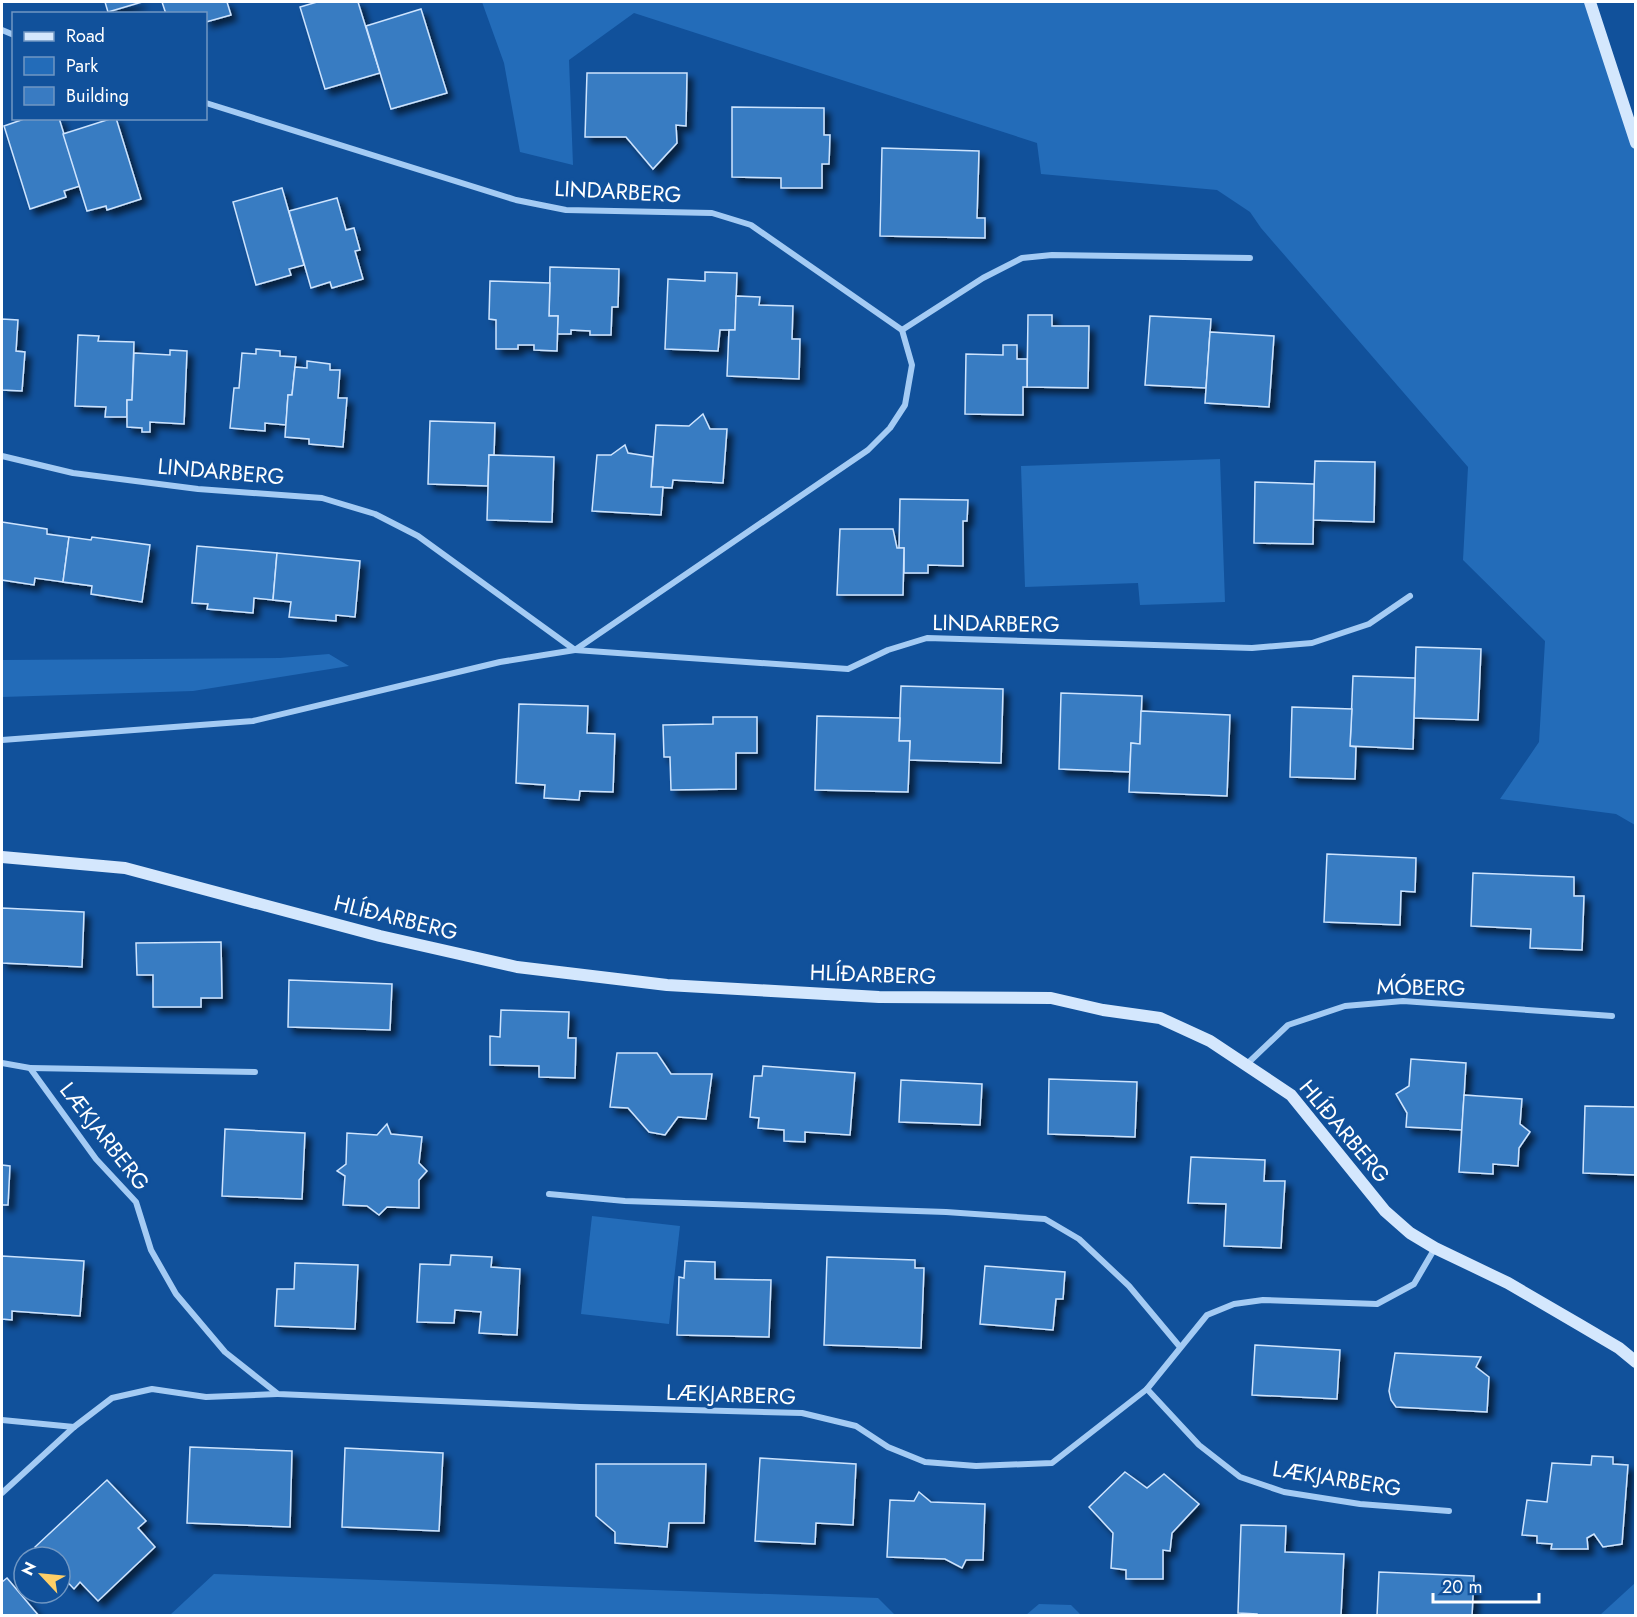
<svg xmlns="http://www.w3.org/2000/svg" width="1637" height="1617" font-family="Jost,sans-serif">
  <style>
    .green { fill: #236cb9 }
    .building { fill: #397bc2; stroke: #cde4fe; stroke-width: 1.5; filter: url(#shadow) }
    .lines { fill: none; stroke-linecap: round; stroke-linejoin: round }
    .street { stroke: #a4cbf4; stroke-width: 6 }
    .secondary { stroke: #d4e7fd; stroke-width: 12 }
    .labels { text-anchor: middle; dominant-baseline: central; stroke-width: 6; stroke-linejoin: round; paint-order: stroke }
    .street-label { font-size: 22px; fill: #fff; stroke: #11519b }
  </style>
  <defs>
    <filter id="shadow"><feDropShadow dx="5.5" dy="5.5" stdDeviation="3" flood-color="#0009"/></filter>
  </defs>
  <rect width="100%" height="100%" fill="#11519b"/>
  <g class="green">
    <path d="M482,2H1592L1636,142L1635,825L1616,814L1500,799L1539,742L1545,641L1463,560L1468,467L1261,228L1250,212L1217,190L1041,174L1037,143L634,13L569,60L573,165L520,152L504,63Z"/>
    <path d="M1220,459L1225,602L1140,605L1138,583L1025,587L1021,466Z"/>
    <path d="M329,654L349,666L193,691L2,697V660L280,658Z"/>
    <path d="M592,1216L680,1226L669,1324L581,1314Z"/>
    <path d="M214,1574L878,1598L895,1615H170Z"/>
    <path d="M1635,1583V1615H1600Z"/>
    <path d="M1039,1604L1071,1605L1081,1615H1026Z"/>
  </g>
  <g class="building">
    <path d="M105,2H142L108,12Z"/>
    <path d="M162,2H227L231,15L206,22V14H166Z"/>
    <path d="M317,2H358L380,73L325,89L300,7Z"/>
    <path d="M421,9L447,93L391,109L366,26Z"/>
    <path d="M587,73H687L686,126L676,125L677,143L653,169L626,137H585Z"/>
    <path d="M732,107L824,108V135H830L829,164H822V188H781V178L732,177Z"/>
    <path d="M27,118H59L80,186L64,191L66,197L30,209L4,126Z"/>
    <path d="M113,118H116L141,199L107,210L106,206L87,211L63,134Z"/>
    <path d="M882,148L979,151L977,218H985V238L880,236Z"/>
    <path d="M282,188L304,265L289,269L291,275L256,285L233,202Z"/>
    <path d="M337,198L346,230L354,228L360,250L355,251L363,279L332,288L330,282L311,288L289,211Z"/>
    <path d="M550,267L619,269L618,307H612L611,335H590V331L571,330V334H557L558,316H549Z"/>
    <path d="M705,272L737,273L735,330H720L718,351L665,349L668,279L705,281Z"/>
    <path d="M490,281L550,283L549,316H558L557,351L534,350V345H518V349H496V320L489,319Z"/>
    <path d="M736,296L760,297L759,305L793,306L792,339H800L799,379L727,376L729,330H735Z"/>
    <path d="M1028,315H1052V326H1089L1088,388L1027,387Z"/>
    <path d="M1150,316L1211,319L1206,388L1145,385Z"/>
    <path d="M2,319L18,320L16,351L25,352L22,391L2,390Z"/>
    <path d="M1210,332L1274,336L1269,407L1205,403Z"/>
    <path d="M78,335L99,336L98,341L134,342L132,400H127V417H105L106,407L75,406Z"/>
    <path d="M1003,345H1017V359H1027V387H1023V415L965,414L966,354L1003,355Z"/>
    <path d="M256,349L280,351V356L296,357L292,395H288L286,425L265,423V431L230,428L234,388H239L242,353L256,354Z"/>
    <path d="M170,350L187,351L184,424L150,422V432H142V428L127,427V400H132L134,353L170,355Z"/>
    <path d="M307,361L330,364V370H340L338,398H347L343,447L309,444V439L285,437L288,395H292L295,367L307,368Z"/>
    <path d="M703,414L710,429H727L723,483L673,480L672,488L651,487L656,425L689,426Z"/>
    <path d="M430,421L495,423L494,455H489L488,486L428,484Z"/>
    <path d="M625,445L628,453L653,457L651,487H663L661,515L592,511L597,455H611Z"/>
    <path d="M489,455L554,457L552,522L487,520Z"/>
    <path d="M1315,461L1375,462L1374,522L1313,520Z"/>
    <path d="M1255,482L1314,484L1313,544L1254,543Z"/>
    <path d="M900,499L968,500L967,521H963V566L928,565V573H904V548H899Z"/>
    <path d="M2,522L47,529V534L69,537L63,582L35,578L34,585L2,580Z"/>
    <path d="M840,529H893L897,548H904L903,595H837Z"/>
    <path d="M69,537L91,540L92,537L150,545L142,602L91,594L92,586L63,582Z"/>
    <path d="M197,546L277,553L273,600L254,598L253,613L207,609L208,604L192,603Z"/>
    <path d="M277,553L360,561L355,617L336,615V621L289,617L291,602L273,600Z"/>
    <path d="M1416,647L1481,649L1478,720L1414,718Z"/>
    <path d="M1353,676L1415,678L1413,749L1350,746Z"/>
    <path d="M901,686L1003,689L1001,763L909,760L910,741H899Z"/>
    <path d="M1061,693L1142,696L1140,744L1131,743L1130,772L1059,769Z"/>
    <path d="M519,704L588,706L587,733L615,734L613,792L580,791L579,800L544,798L545,785L516,783Z"/>
    <path d="M1292,707L1352,709L1350,746L1356,747L1355,779L1290,777Z"/>
    <path d="M1141,711L1230,715L1227,796L1129,792L1131,743L1140,744Z"/>
    <path d="M817,716L900,718L899,741H910L908,792L815,790Z"/>
    <path d="M713,717H757V753H736V789L671,790L670,757H664L663,725L713,724Z"/>
    <path d="M1327,854L1416,858L1415,892L1401,891L1400,925L1324,922Z"/>
    <path d="M1473,873L1574,877V896H1584L1582,950L1530,948L1531,929L1471,926Z"/>
    <path d="M2,908L84,912L82,967L2,963Z"/>
    <path d="M221,942L222,998H201V1007H153V975H137L136,943Z"/>
    <path d="M289,980L392,984L390,1030L288,1027Z"/>
    <path d="M501,1010L569,1012L568,1038H576L575,1078L539,1077V1066L490,1065V1036L500,1037Z"/>
    <path d="M617,1053H657L671,1074H712L706,1119L678,1117L665,1135L649,1132L628,1108L610,1107Z"/>
    <path d="M1411,1059L1466,1063L1462,1130L1406,1127L1407,1113L1396,1094L1409,1086Z"/>
    <path d="M763,1066L855,1073L850,1135L805,1132V1142L784,1141V1130L758,1128L759,1118L750,1117L754,1076H762Z"/>
    <path d="M1049,1079L1137,1082L1135,1137L1048,1134Z"/>
    <path d="M901,1080L982,1084L980,1125L899,1122Z"/>
    <path d="M1464,1095L1522,1099L1520,1124L1530,1132L1519,1148L1518,1166L1493,1164V1174L1459,1172Z"/>
    <path d="M1585,1106L1636,1107V1175L1583,1173Z"/>
    <path d="M387,1124L391,1134L422,1137L419,1163L427,1171L419,1180V1208L387,1207L379,1215L367,1206L343,1205L345,1176L337,1171L346,1164L347,1133L377,1135Z"/>
    <path d="M225,1129L305,1133L302,1199L222,1196Z"/>
    <path d="M1191,1157L1265,1160L1264,1181H1285L1281,1248L1224,1246L1226,1204L1188,1203Z"/>
    <path d="M2,1165L10,1166L8,1205H2Z"/>
    <path d="M451,1255L492,1257L491,1267L520,1269L517,1335L479,1333L481,1312L455,1310L454,1323L417,1322L420,1264L450,1265Z"/>
    <path d="M2,1256L84,1261L80,1316L12,1311V1320L2,1319Z"/>
    <path d="M827,1257L915,1260V1268H924L921,1348L824,1345Z"/>
    <path d="M685,1261L715,1262V1279L771,1280L769,1337L677,1335L679,1277L684,1278Z"/>
    <path d="M295,1263L358,1265L355,1329L275,1326L277,1289H294Z"/>
    <path d="M985,1266L1065,1272L1063,1299H1056L1053,1330L980,1324Z"/>
    <path d="M1255,1345L1340,1350L1337,1399L1252,1395Z"/>
    <path d="M1395,1353L1481,1357L1476,1367L1489,1377L1487,1412L1396,1407L1391,1400L1389,1391Z"/>
    <path d="M190,1447L292,1451L290,1527L187,1523Z"/>
    <path d="M345,1448L443,1453L439,1531L342,1527Z"/>
    <path d="M1592,1456L1613,1457V1464L1628,1465L1622,1544L1603,1547L1594,1534L1587,1538L1588,1549H1551L1552,1544L1537,1543V1536L1522,1535L1527,1500L1547,1502L1552,1463L1591,1465Z"/>
    <path d="M760,1458L856,1464L853,1525L816,1523L815,1544L755,1541Z"/>
    <path d="M596,1464H706L704,1523H669L667,1547L615,1543V1532L596,1516Z"/>
    <path d="M1125,1472L1147,1488L1164,1474L1199,1504L1172,1533L1170,1551L1163,1550V1579H1126V1570L1111,1568L1113,1533L1089,1507Z"/>
    <path d="M107,1480L146,1521L138,1528L155,1547L98,1601L80,1582L74,1589L60,1574V1557H44L35,1547Z"/>
    <path d="M919,1492L931,1502L985,1504L983,1560H966L962,1568L945,1559L887,1557L890,1500L914,1501Z"/>
    <path d="M1241,1525L1286,1526L1285,1552L1344,1554L1341,1615L1257,1616V1614L1238,1613Z"/>
    <path d="M1379,1572L1474,1576L1472,1616H1377Z"/>
    <path d="M7,1578L39,1616H2V1582Z"/>
  </g>
  <g class="lines">
    <g class="street">
      <path d="M2,30L14,35"/>
      <path d="M902,330L983,278L1022,258L1052,255L1250,258"/>
      <path d="M2,456L73,473L198,489L322,498L375,514L418,536L575,650L848,669L888,650L927,638L1252,648L1312,643L1369,624L1410,596"/>
      <path d="M2,740L253,721L500,662L575,650L868,450L890,428L905,405L912,365L902,330L751,225L712,213L566,210L516,200L206,103"/>
      <path d="M2,1063L30,1068L96,1159L136,1202L151,1250L176,1294L225,1352L278,1394L580,1407L802,1413L856,1426L888,1447L925,1462L976,1466L1052,1463L1147,1389L1207,1315L1234,1304L1263,1300L1377,1304L1414,1284L1435,1248"/>
      <path d="M1247,1064L1288,1025L1345,1006L1403,1001L1612,1016"/>
      <path d="M30,1068L255,1072"/>
      <path d="M549,1194L625,1201L946,1212L1045,1219L1079,1239L1129,1286L1180,1347"/>
      <path d="M1147,1389L1199,1445L1240,1477L1284,1492L1360,1504L1449,1511"/>
      <path d="M2,1420L74,1427"/>
      <path d="M2,1493L74,1427L112,1398L152,1389L206,1397L277,1394"/>
    </g>
    <g class="secondary">
      <path d="M1590,2L1636,143"/>
      <path d="M2,857L125,868L380,936L517,967L667,985L879,997L1051,998L1103,1010L1160,1018L1210,1041L1291,1095L1385,1211L1410,1233L1435,1248L1508,1283L1580,1325L1619,1348L1636,1362"/>
    </g>
  </g>
  <g class="labels">
    <g class="street-label">
      <text transform="translate(618 191) rotate(3)">LINDARBERG</text>
      <text transform="translate(221 471) rotate(5)">LINDARBERG</text>
      <text transform="translate(996 623) rotate(1)">LINDARBERG</text>
      <text transform="translate(396 917) rotate(14)">HLÍÐARBERG</text>
      <text transform="translate(873 974) rotate(2)">HLÍÐARBERG</text>
      <text transform="translate(1421 987) rotate(1)">MÓBERG</text>
      <text transform="translate(1345 1131) rotate(50)">HLÍÐARBERG</text>
      <text transform="translate(105 1136) rotate(52)">LÆKJARBERG</text>
      <text transform="translate(731 1394) rotate(2)">LÆKJARBERG</text>
      <text transform="translate(1337 1478) rotate(9)">LÆKJARBERG</text>
    </g>
  </g>
  <rect width="1637" height="1617" fill="none" stroke="#ffffff" stroke-width="6"/>
  <rect x="12" y="12" width="195" height="108" fill="#11519b" stroke="#7097c3" stroke-width="1.5"/>
  <rect x="24" y="32" width="30" height="9" fill="#d4e7fd" stroke="#7097c3" stroke-width="1.5"/>
  <text x="66" y="42" font-size="18" fill="#ffffff">Road</text>
  <rect x="24" y="57" width="30" height="18" fill="#236cb9" stroke="#7097c3" stroke-width="1.5"/>
  <text x="66" y="72" font-size="18" fill="#ffffff">Park</text>
  <rect x="24" y="87" width="30" height="18" fill="#397bc2" stroke="#7097c3" stroke-width="1.5"/>
  <text x="66" y="102" font-size="18" fill="#ffffff">Building</text>
  <g transform="translate(42 1575) rotate(296)"><circle r="28" fill="#11519b" stroke="#7097c3" stroke-width="1.5"/>
  <path d="M0-4.5L10 22L0 15L-10 22Z" fill="#ffcf67"/>
  <text y="-9" font-size="16" font-weight="bold" text-anchor="middle" fill="#ffffff">N</text>
  </g>
  <path d="M1433 1593v9h106v-9" fill="none" stroke="#ffffff" stroke-width="3"/>
  <text x="1442" y="1593" font-size="18" fill="#ffffff" stroke="#11519b" stroke-width="4.5" paint-order="stroke">20 m</text>
</svg>
